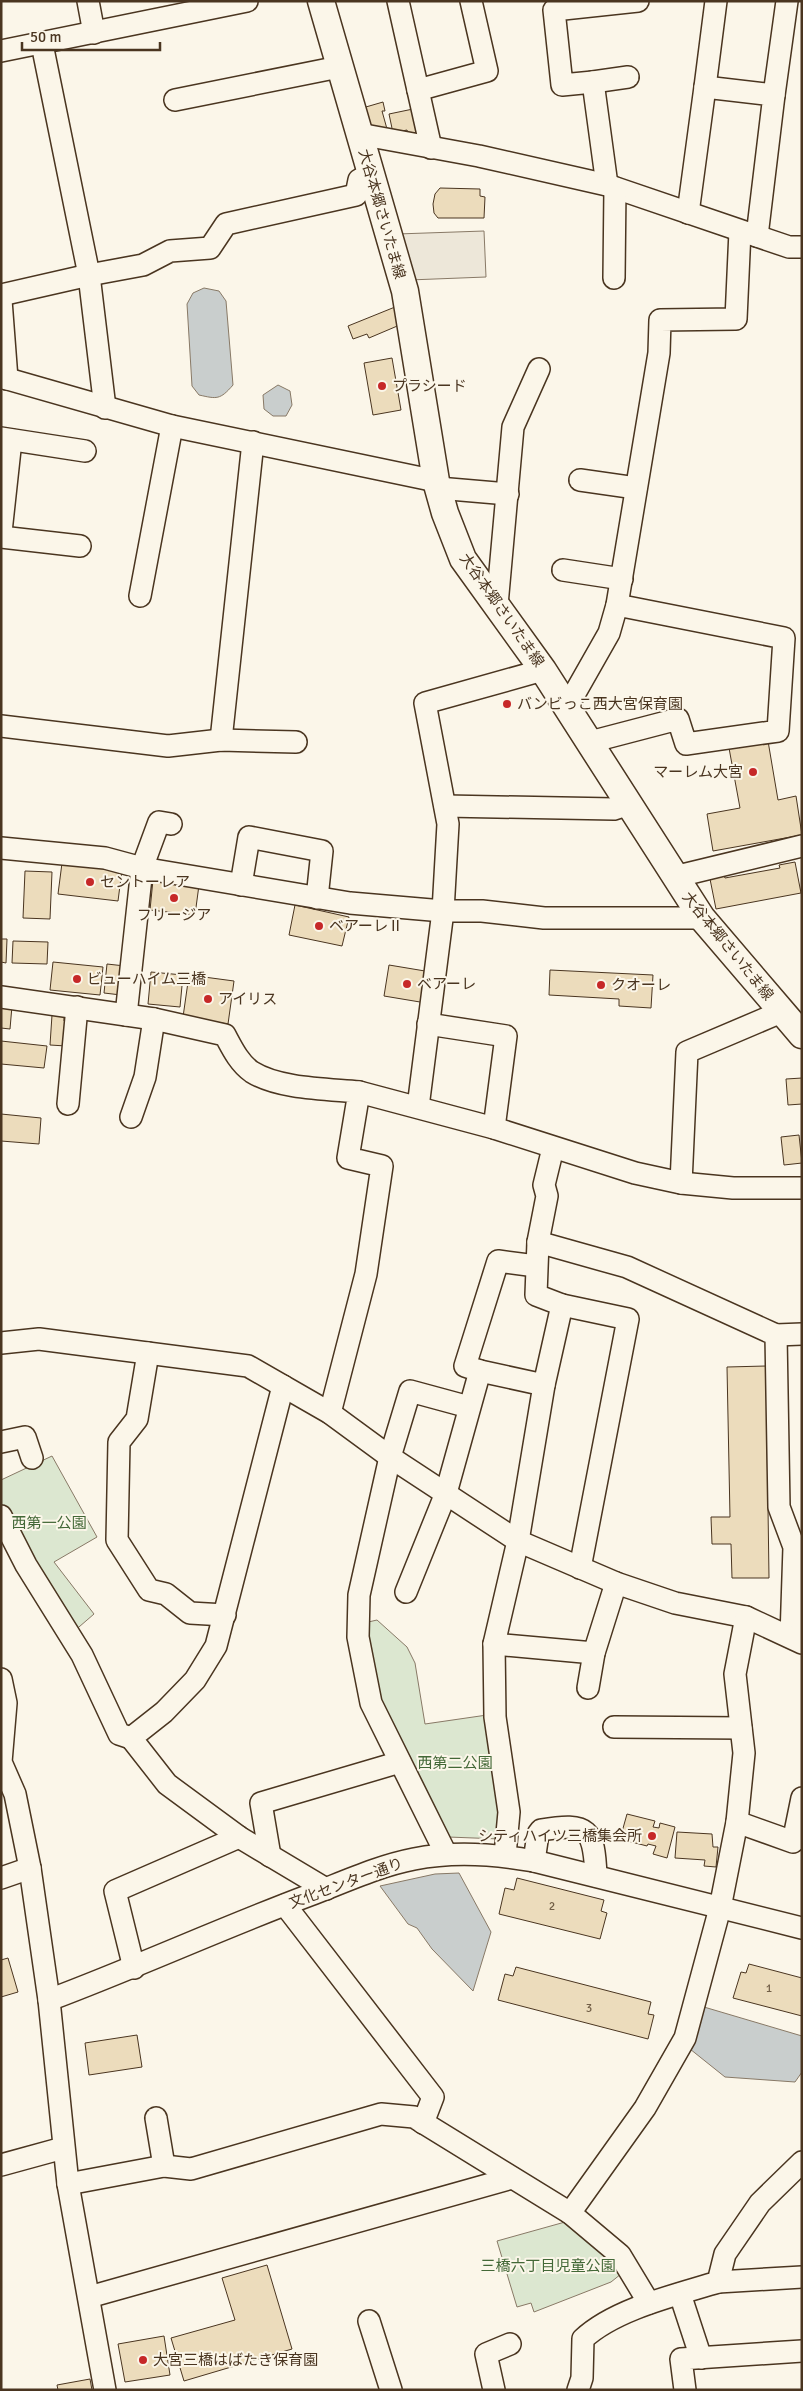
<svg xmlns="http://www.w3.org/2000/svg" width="803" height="2391" font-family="Signika,'Noto Sans JP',sans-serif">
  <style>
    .green { fill: #dce7d0; stroke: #887966 }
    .parking { fill: #ede7d9; stroke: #887966 }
    .water { fill: #c9cecd; stroke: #887966 }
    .building { fill: #ecdcbc; stroke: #4a3520 }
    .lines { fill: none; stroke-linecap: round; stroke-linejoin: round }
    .minor-casing { stroke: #4a3520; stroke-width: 24 }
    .major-casing { stroke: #4a3520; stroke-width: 29 }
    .minor { stroke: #fbf6e9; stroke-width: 21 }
    .major { stroke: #fbf6e9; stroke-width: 26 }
    .poi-dot { fill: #c62828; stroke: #fbf6e9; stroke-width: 2 }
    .labels { text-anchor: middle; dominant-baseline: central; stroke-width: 4; stroke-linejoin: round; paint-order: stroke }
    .number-label { font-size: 12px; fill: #725f47 }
    .street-label { font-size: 15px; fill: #4a3520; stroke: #fbf6e9 }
    .poi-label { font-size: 15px; fill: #4a3520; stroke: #fbf6e9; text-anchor: start }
    .park-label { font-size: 15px; fill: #436837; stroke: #fbf6e9 }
  </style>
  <rect width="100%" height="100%" fill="#fbf6e9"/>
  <g class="green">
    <path d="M52,1456L97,1537L54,1562L94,1614L72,1633L1,1511V1480Z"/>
    <path d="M377,1620L407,1647L415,1663L425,1724L487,1715L503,1814L500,1839L448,1837L378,1701L364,1623Z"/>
    <path d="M565,2222L607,2254L621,2274L611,2282L534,2312L531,2303L517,2307L497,2241Z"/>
  </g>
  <path class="parking" d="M484,231L486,277L409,280L397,234Z"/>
  <g class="water">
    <path d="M204,288L219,291L226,301L233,385C220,400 217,399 199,395L192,386L187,304L193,293Z"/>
    <path d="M278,385L290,391L292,405L286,416H273L264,409L263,395Z"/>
    <path d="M459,1873L491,1932L473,1991L432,1949L417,1928L408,1924L380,1886L435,1874Z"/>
    <path d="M704,2007L802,2036V2072L795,2082L725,2077L690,2049Z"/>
  </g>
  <g class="building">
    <path d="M383,102L385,111H382L387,129L365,130L359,109Z"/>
    <path d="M413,109L418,132L408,134L407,130L393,133L389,114Z"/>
    <path d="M440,188L480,189V196L485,197L484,218H438L434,213L433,204L435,194Z"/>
    <path d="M395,307L402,324L369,338L367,334L353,339L348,326Z"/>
    <path d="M392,358L401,410L373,415L364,363Z"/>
    <path d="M768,741L778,800L796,796L802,835L713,851L707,814L740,808L729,748Z"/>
    <path d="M795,862L801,893L716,909L710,879L724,876L725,878L780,868L779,865Z"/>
    <path d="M62,863L122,870L118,901L58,894Z"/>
    <path d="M25,871L52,872L50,919L23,918Z"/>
    <path d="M153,880L199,885L195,915L150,910Z"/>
    <path d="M295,905L349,917L342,946L289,935Z"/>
    <path d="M1,939H7L6,963L1,962Z"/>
    <path d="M13,941L48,942L47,964L12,963Z"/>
    <path d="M53,962L103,967L100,995L50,990Z"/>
    <path d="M107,964L125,966L121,995L104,993Z"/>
    <path d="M389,965L431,972L426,1003L384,996Z"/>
    <path d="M550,970L653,975L651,1008L619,1006V999L549,995Z"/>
    <path d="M151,972L183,975L180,1007L148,1004Z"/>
    <path d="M189,975L234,981L228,1024L183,1017Z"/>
    <path d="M1,1005L12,1006L10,1029L1,1028Z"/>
    <path d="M52,1015L64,1016V1021H68L66,1046L50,1045Z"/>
    <path d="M1,1041L47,1046L44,1068L1,1064Z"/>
    <path d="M802,1078V1104L788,1105L786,1079Z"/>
    <path d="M1,1114L41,1118L39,1144L1,1141Z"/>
    <path d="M799,1135L802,1163L784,1165L781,1137Z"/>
    <path d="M766,1366L769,1578H732L731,1544H712L711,1517H730L727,1367Z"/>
    <path d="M627,1814L655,1821L653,1827L659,1828L660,1823L675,1827L667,1858L653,1854L656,1846L648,1844L647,1846L620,1839Z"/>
    <path d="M677,1832L712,1834L713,1847H718L716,1867L704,1866L705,1860L675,1858Z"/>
    <path d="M517,1878L604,1900L601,1911L607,1913L600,1939L499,1914L505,1888L514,1890Z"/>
    <path d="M8,1958L18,1992L1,1997V1960Z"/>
    <path d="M749,1964L802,1978V2016L733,1998L741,1972L746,1973Z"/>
    <path d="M516,1967L651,2002L648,2014L654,2015L648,2039L498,2000L505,1974L513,1976Z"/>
    <path d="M137,2035L142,2067L89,2075L85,2043Z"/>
    <path d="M267,2265L292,2349L184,2381L171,2338L235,2320L222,2278Z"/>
    <path d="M164,2336L170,2375L125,2382L118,2344Z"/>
    <path d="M90,2379L92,2390H58L57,2385Z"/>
  </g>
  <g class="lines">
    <g class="minor-casing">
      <g id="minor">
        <path d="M88,1L94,33"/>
        <path d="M398,1L431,148"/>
        <path d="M42,44L89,275L105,408"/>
        <path d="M1,51L247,1"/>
        <path d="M593,82L628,77"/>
        <path d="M705,87L716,1"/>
        <path d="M418,90L487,71L471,1"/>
        <path d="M774,95L787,1"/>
        <path d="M175,100L339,67"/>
        <path d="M359,134L479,156L607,185L789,247H802"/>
        <path d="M607,185L593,82L562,85L554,10L638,1"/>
        <path d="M688,213L705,87L774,95L757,236"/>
        <path d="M614,278L615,188"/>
        <path d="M1,295L89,275L143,265L170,251L210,248L226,224L356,195L359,180L370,174"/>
        <path d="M1,300L7,379"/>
        <path d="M1,377L172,426L436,481"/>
        <path d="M1,438L85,451"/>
        <path d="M580,480L636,488"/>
        <path d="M438,488L508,494"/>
        <path d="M1,532L11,440"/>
        <path d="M1,537L80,546"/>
        <path d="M563,570L622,579"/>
        <path d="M140,596L172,426"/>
        <path d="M497,605L513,427L539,369"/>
        <path d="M567,707L609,633L617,605L659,353L660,320L736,319L740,231"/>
        <path d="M1,726L168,746L221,740L296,742"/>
        <path d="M221,740L253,442"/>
        <path d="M590,742L678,719L686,744L778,731L784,638L617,605"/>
        <path d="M445,806L614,809L629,804"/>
        <path d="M1,848L105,858L142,868L350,903L443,911H482L544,918H702"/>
        <path d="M674,877L802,846"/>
        <path d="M241,885L249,837L322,851L317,898"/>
        <path d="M1,997L154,1019L225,1035C232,1048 239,1063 252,1072C279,1089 327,1089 359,1092L348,1158L382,1166L366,1274L330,1413"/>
        <path d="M126,1015L142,868L159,822L171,824"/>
        <path d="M428,1024L506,1036L494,1128"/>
        <path d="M359,1092L494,1128L635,1173L681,1183L733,1188H802"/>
        <path d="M68,1104L77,1007"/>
        <path d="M418,1107L443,911L448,824L425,703L543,670"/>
        <path d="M131,1117L145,1077L154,1019"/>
        <path d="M681,1183L687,1052L781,1012"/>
        <path d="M538,1242L627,1267L776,1335L779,1507L794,1547L791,1637"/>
        <path d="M562,1305L628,1319L580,1568"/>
        <path d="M776,1335L802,1334"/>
        <path d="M1,1343L39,1339L248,1366L330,1413L390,1457L518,1541L616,1583L675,1603L746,1617L802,1643"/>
        <path d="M148,1353L137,1419L119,1442L117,1540L149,1590L166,1594L190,1613L225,1615"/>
        <path d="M480,1371L544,1385"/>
        <path d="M283,1386L216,1646L195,1680L164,1712L131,1738L167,1784L239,1837L326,1889"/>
        <path d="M1,1442L25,1437L32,1458"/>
        <path d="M1,1516L26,1565L82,1655L119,1734L131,1738"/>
        <path d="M406,1592L446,1493L480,1371L465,1366L498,1261L536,1266"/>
        <path d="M494,1644L594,1653"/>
        <path d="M1,1679L6,1703L1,1762L15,1794L30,1868L49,2000L68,2184L105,2390"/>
        <path d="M588,1688L594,1653L616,1583"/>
        <path d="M614,1727L741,1728"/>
        <path d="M737,1822L793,1842L802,1798"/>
        <path d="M446,1854L371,1703L358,1637L359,1595L390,1457L410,1391L469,1407"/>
        <path d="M505,1855L509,1812L495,1717L494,1644L518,1541L544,1385L562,1305L536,1295L538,1242L547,1196L544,1185L553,1148"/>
        <path d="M270,1856L261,1803L400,1762"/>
        <path d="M534,1861L538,1834L541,1830C589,1822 594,1829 596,1876"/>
        <path d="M1,1878L30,1868"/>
        <path d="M285,1905L433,2097L423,2123"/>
        <path d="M134,1968L115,1891L239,1837"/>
        <path d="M49,2000C137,1967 222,1928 310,1895C344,1882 378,1866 414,1859C453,1851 495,1854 534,1861L802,1928"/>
        <path d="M156,2118L164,2166"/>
        <path d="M1,2165L63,2148"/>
        <path d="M68,2184L164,2166L191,2169L381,2114L414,2117L570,2213L620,2255L649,2303"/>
        <path d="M570,2213L645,2108L685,2038L720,1908L737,1822L744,1753L735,1674L746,1617"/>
        <path d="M718,2282L802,2277"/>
        <path d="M680,2294L701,2358"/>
        <path d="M89,2297L512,2178"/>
        <path d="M369,2321L391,2390"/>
        <path d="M494,2390L486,2354L510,2344"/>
        <path d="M578,2390L582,2378L583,2339C615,2309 676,2295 718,2282L725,2254L760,2203L802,2162"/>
        <path d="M685,2390L681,2359L802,2351"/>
      </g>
    </g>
    <g class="major-casing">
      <path id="major" d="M321,1L405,291L436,481L445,513L463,559L543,670L702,918L802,1035"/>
    </g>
    <use href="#minor" class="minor"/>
    <use href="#major" class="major"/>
  </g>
  <g class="poi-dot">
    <circle cx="382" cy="386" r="5"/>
    <circle cx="507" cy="704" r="5"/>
    <circle cx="753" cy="772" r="5"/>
    <circle cx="90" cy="882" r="5"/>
    <circle cx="174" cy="898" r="5"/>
    <circle cx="319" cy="926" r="5"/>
    <circle cx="77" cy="979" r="5"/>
    <circle cx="407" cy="984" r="5"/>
    <circle cx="601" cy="985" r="5"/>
    <circle cx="208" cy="999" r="5"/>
    <circle cx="652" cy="1836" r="5"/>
    <circle cx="143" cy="2360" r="5"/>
  </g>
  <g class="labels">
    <g class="number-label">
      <text x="552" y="1906">2</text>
      <text x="769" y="1988">1</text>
      <text x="589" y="2008">3</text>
    </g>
    <g class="street-label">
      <text transform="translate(382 214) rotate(74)">大谷本郷さいたま線</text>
      <text transform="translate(502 610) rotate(55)">大谷本郷さいたま線</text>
      <text transform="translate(728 946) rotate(51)">大谷本郷さいたま線</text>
      <text transform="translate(346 1883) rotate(-20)">文化センター通り</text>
    </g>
    <g class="poi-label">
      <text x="392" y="386">プラシード</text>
      <text x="517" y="704">バンビっこ西大宮保育園</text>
      <text x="743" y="772" text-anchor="end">マーレム大宮</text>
      <text x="100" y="882">セントーレア</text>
      <text x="174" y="915" text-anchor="middle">フリージア</text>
      <text x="329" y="926">ベアーレⅡ</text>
      <text x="87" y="979">ビューハイム三橋</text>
      <text x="417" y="984">ベアーレ</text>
      <text x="611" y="985">クオーレ</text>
      <text x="218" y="999">アイリス</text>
      <text x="642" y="1836" text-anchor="end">シティハイツ三橋集会所</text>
      <text x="153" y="2360">大宮三橋はばたき保育園</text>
    </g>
    <g class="park-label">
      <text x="49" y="1523">西第一公園</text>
      <text x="455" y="1763">西第二公園</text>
      <text x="548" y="2266">三橋六丁目児童公園</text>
    </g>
  </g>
  <rect width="803" height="2391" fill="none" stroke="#4a3520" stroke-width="5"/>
  <path d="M22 42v8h138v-8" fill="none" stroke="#4a3520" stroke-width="2.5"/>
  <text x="30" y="42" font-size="15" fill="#4a3520" stroke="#fbf6e9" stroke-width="4" paint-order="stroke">50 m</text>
</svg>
